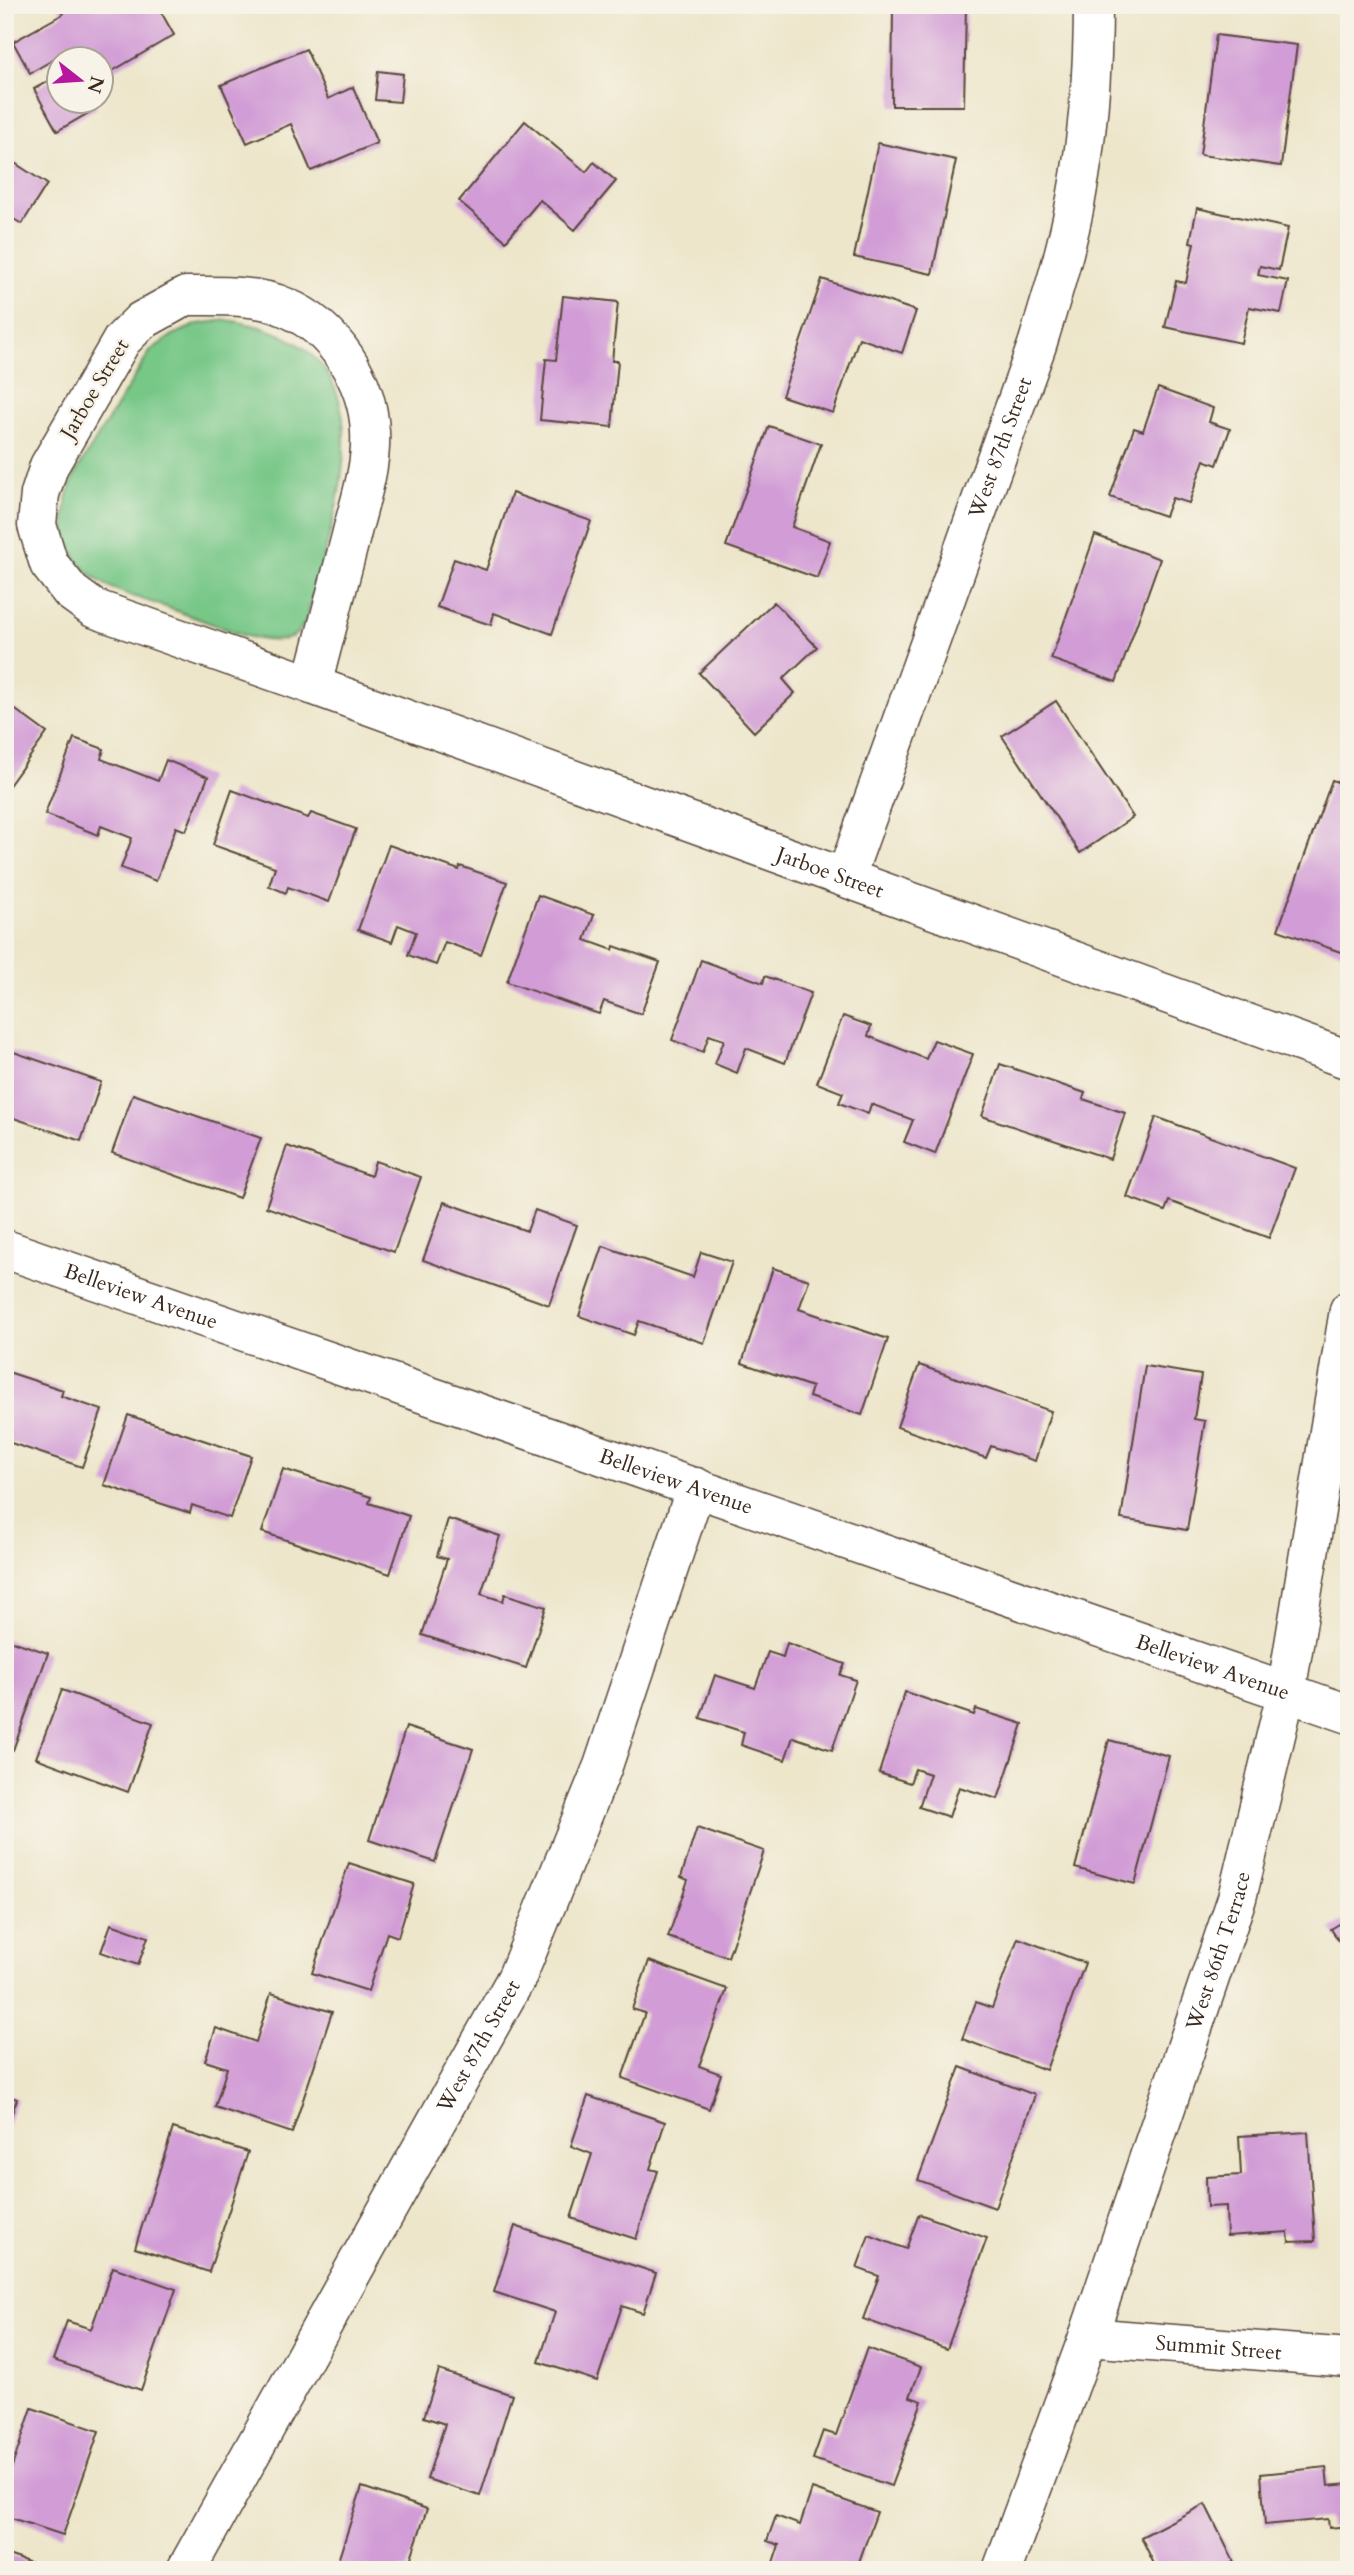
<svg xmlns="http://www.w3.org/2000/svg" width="1354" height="2575" font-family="Cardo,serif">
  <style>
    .green { fill: #77c787; stroke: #597852; stroke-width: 2 }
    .building { fill: #d29dd6 }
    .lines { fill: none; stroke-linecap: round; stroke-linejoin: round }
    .street-casing { stroke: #564638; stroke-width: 41 }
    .street { stroke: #fff; stroke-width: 38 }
    .labels { text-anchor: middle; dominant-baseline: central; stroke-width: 5; stroke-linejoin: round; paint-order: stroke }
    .street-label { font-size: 21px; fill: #3b2a1e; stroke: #f7f3e8 }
  </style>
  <rect width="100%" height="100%" fill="#f7f3e8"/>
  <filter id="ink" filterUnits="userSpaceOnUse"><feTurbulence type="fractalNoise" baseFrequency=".0143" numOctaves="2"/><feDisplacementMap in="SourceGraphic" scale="14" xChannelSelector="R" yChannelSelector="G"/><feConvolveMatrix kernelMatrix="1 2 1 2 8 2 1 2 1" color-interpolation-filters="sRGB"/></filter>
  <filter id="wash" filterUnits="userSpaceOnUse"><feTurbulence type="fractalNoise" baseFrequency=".00686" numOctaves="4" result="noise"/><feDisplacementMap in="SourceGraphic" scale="28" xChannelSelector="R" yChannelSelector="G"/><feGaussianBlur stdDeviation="1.57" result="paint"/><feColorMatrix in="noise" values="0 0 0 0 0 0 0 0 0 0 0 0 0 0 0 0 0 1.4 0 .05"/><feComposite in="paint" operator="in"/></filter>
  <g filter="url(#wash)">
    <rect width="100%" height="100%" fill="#ede6cb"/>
    <path class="green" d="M227,320C404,346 336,504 306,621C303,625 299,632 295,635C281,645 259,639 243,635C214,625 186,614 157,604C141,598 121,594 106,585C61,559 57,518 75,474L151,350L173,335L198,324Z"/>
    <g id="blocks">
      <g class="building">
        <path d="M57,5H157L174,35L102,77V60H81L74,48L30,73L13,42L63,14Z"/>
        <path d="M893,5H966L964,106H892Z"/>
        <path d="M1216,35L1297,45L1281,166L1200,155Z"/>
        <path d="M306,49L328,99L353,87L377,143L311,171L291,124L247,143L221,85Z"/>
        <path d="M378,71L403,74L400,102L375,100Z"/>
        <path d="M60,75V102H94L97,108L57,131L34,89Z"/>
        <path d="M525,121L586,172L594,162L616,181L575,230L540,200L506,241L459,201Z"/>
        <path d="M878,143L956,160L932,274L854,257Z"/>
        <path d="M7,158L47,184L22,224L5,214Z"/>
        <path d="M1197,208L1288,228L1279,270L1260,266L1258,275L1288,281L1281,313L1249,307L1241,343L1165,327L1176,281L1186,283L1194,243L1190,242Z"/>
        <path d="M822,279L916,311L902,353L859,338L833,413L782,396Z"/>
        <path d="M563,296L618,302L612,361H618L612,427L540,420L546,359L556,360Z"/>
        <path d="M1158,388L1213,408L1209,422L1230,429L1217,465L1204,460L1189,503L1172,498L1165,516L1110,497L1134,428L1143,431Z"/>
        <path d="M769,426L821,444L792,527L830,541L817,578L726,546Z"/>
        <path d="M512,493L591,521L552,634L494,613L491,625L437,607L454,559L486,570Z"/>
        <path d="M1095,535L1160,559L1116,682L1051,659Z"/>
        <path d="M774,602L817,647L783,679L795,693L754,732L699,673Z"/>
        <path d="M1056,701L1133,817L1080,853L1002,736Z"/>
        <path d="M9,705L47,733L5,791V709Z"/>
        <path d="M74,738L104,749L101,759L158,781L166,760L208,777L186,831L176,827L156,881L121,868L132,838L101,826L98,835L45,814Z"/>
        <path d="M1332,780L1349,786V955L1278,930Z"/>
        <path d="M232,790L308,818L311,813L356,829L329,902L288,887L286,893L269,886L275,867L213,845Z"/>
        <path d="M389,845L459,870L460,866L507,882L481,955L445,942L436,965L408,955L416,932L398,925L392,942L358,930Z"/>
        <path d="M538,895L594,915L585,940L613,950L614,946L660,962L641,1014L604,1001L599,1014L507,982Z"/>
        <path d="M701,960L763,983L765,976L811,993L785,1063L746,1048L737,1073L715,1064L724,1040L709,1035L703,1052L672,1040Z"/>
        <path d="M843,1016L871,1026L868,1036L926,1059L934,1040L973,1054L935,1154L904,1142L913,1120L871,1104L868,1114L839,1103L843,1093L817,1083Z"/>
        <path d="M5,1049L101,1082L81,1141L5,1115Z"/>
        <path d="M1000,1064L1085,1093L1083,1099L1125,1113L1110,1159L982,1116Z"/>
        <path d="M133,1094L261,1138L239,1198L112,1153Z"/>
        <path d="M1156,1117L1295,1168L1269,1238L1169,1201L1165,1211L1127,1197Z"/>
        <path d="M287,1146L371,1176L375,1161L421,1177L394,1252L266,1207Z"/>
        <path d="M444,1202L527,1231L535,1210L577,1225L549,1305L423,1260Z"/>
        <path d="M603,1246L693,1277L701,1252L732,1262L704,1343L639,1321L634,1335L579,1316Z"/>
        <path d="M773,1268L809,1280L799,1309L888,1339L862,1415L809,1397L812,1387L742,1363Z"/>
        <path d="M919,1365L1051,1411L1035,1461L991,1446L986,1458L897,1427Z"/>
        <path d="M1145,1366L1201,1375L1194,1419L1205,1421L1187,1530L1121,1519Z"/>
        <path d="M5,1371L63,1390L61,1396L102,1410L82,1467L5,1441Z"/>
        <path d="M128,1415L251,1456L230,1518L192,1505L190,1513L104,1485Z"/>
        <path d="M283,1469L371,1497L369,1503L409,1516L390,1574L262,1532Z"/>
        <path d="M448,1519L500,1536L481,1594L503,1601L505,1594L546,1607L526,1668L422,1635L447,1559L437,1556Z"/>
        <path d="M6,1639L48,1653L13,1750L5,1748Z"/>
        <path d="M787,1643L845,1664L840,1675L856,1680L832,1750L793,1737L785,1760L741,1745L744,1732L700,1718L715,1675L755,1688L768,1652L783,1657Z"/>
        <path d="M62,1690L153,1723L128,1792L36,1758Z"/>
        <path d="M905,1692L974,1715L976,1709L1023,1724L998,1799L959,1787L949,1817L919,1807L930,1774L915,1769L910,1783L879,1773Z"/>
        <path d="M406,1727L473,1749L435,1862L369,1840Z"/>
        <path d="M1109,1740L1169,1756L1135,1884L1075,1868Z"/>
        <path d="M697,1828L764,1851L728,1957L668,1937L688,1880L681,1877Z"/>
        <path d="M349,1863L414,1884L398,1937L387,1933L368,1991L312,1973Z"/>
        <path d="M1349,1918V1956L1331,1929Z"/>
        <path d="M111,1924L148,1937L138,1965L101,1952Z"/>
        <path d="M1018,1938L1085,1963L1046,2070L962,2039L976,2002L992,2008Z"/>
        <path d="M649,1961L727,1989L699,2066L721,2074L709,2109L622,2078L645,2013L632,2009Z"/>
        <path d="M271,1993L332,2012L292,2133L215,2107L227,2068L205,2061L216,2028L256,2042Z"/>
        <path d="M960,2067L1035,2095L995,2208L918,2180Z"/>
        <path d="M5,2094L17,2099L6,2130L5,2129Z"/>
        <path d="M588,2096L665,2122L650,2169L658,2171L636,2239L571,2218L592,2154L571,2146Z"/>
        <path d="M173,2128L248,2152L209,2272L135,2248Z"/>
        <path d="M1308,2132L1315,2241L1289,2242L1288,2232L1227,2236L1226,2206L1207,2207L1206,2177L1241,2175L1239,2136Z"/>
        <path d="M919,2214L987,2238L947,2349L863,2319L879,2276L857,2268L869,2235L906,2249Z"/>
        <path d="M515,2226L656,2273L643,2313L622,2306L597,2381L539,2362L555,2312L494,2292Z"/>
        <path d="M113,2267L176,2289L141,2390L53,2360L67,2321L91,2329Z"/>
        <path d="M867,2348L921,2367L910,2397L922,2401L891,2486L813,2459L823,2431L836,2435Z"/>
        <path d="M439,2370L512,2395L480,2496L427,2479L445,2424L424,2417Z"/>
        <path d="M32,2408L99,2431L63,2535L5,2516V2487Z"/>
        <path d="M1326,2467L1328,2486L1349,2484V2526L1329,2528L1328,2519L1265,2525L1261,2474Z"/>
        <path d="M362,2487L427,2509L407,2570H335Z"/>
        <path d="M812,2489L877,2512L856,2570H771L779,2545L767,2541L776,2516L800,2525Z"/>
        <path d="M1205,2504L1234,2562L1219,2570H1157L1141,2537Z"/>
        <path d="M5,2554L37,2565L36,2570H5Z"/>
      </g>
    </g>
  </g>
  <g filter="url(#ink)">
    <use href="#blocks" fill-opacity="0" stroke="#564638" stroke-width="2"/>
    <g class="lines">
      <g class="street-casing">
        <g id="street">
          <path d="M186,296C218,296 255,294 285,307C334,327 368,381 370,432C372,468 359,503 351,536C338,586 325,636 312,685L93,608L71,592L49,564L37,525L40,494L49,466L122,340L141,321Z"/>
          <path id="s1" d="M312,685L1349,1060"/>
          <path id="s2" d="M846,876L1037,345C1052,296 1067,248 1076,199C1088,136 1093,69 1093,5"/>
          <path id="s3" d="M5,1249L1349,1714"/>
          <path id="s4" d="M1088,2337L1349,2358"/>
          <path id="s5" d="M186,2570L517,1977L603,1766L696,1487"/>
          <path id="s6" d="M1002,2570L1088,2337L1237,1898L1286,1693L1349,1310"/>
        </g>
      </g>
      <use href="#street" class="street"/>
    </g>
  </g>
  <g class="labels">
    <g class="street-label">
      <text transform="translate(95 389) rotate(-59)">Jarboe Street</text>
      <text stroke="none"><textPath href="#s2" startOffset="455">West 87th Street</textPath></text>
      <text stroke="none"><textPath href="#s1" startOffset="551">Jarboe Street</textPath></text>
      <text stroke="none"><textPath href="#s3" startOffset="144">Belleview Avenue</textPath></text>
      <text stroke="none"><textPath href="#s3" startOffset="710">Belleview Avenue</textPath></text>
      <text stroke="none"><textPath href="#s3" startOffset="1278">Belleview Avenue</textPath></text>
      <text stroke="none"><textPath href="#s6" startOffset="656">West 86th Terrace</textPath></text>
      <text stroke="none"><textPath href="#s5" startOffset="600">West 87th Street</textPath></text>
      <text stroke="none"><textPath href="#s4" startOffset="131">Summit Street</textPath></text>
    </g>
  </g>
  <rect width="1354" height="2575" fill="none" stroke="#f7f3e8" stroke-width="28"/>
  <g transform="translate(80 80) rotate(107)"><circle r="33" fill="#f7f3e8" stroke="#aca397" stroke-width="2"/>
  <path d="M0-5L12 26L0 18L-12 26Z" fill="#b5179e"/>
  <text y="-10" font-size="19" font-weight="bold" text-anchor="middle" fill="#3b2a1e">N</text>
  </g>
</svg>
